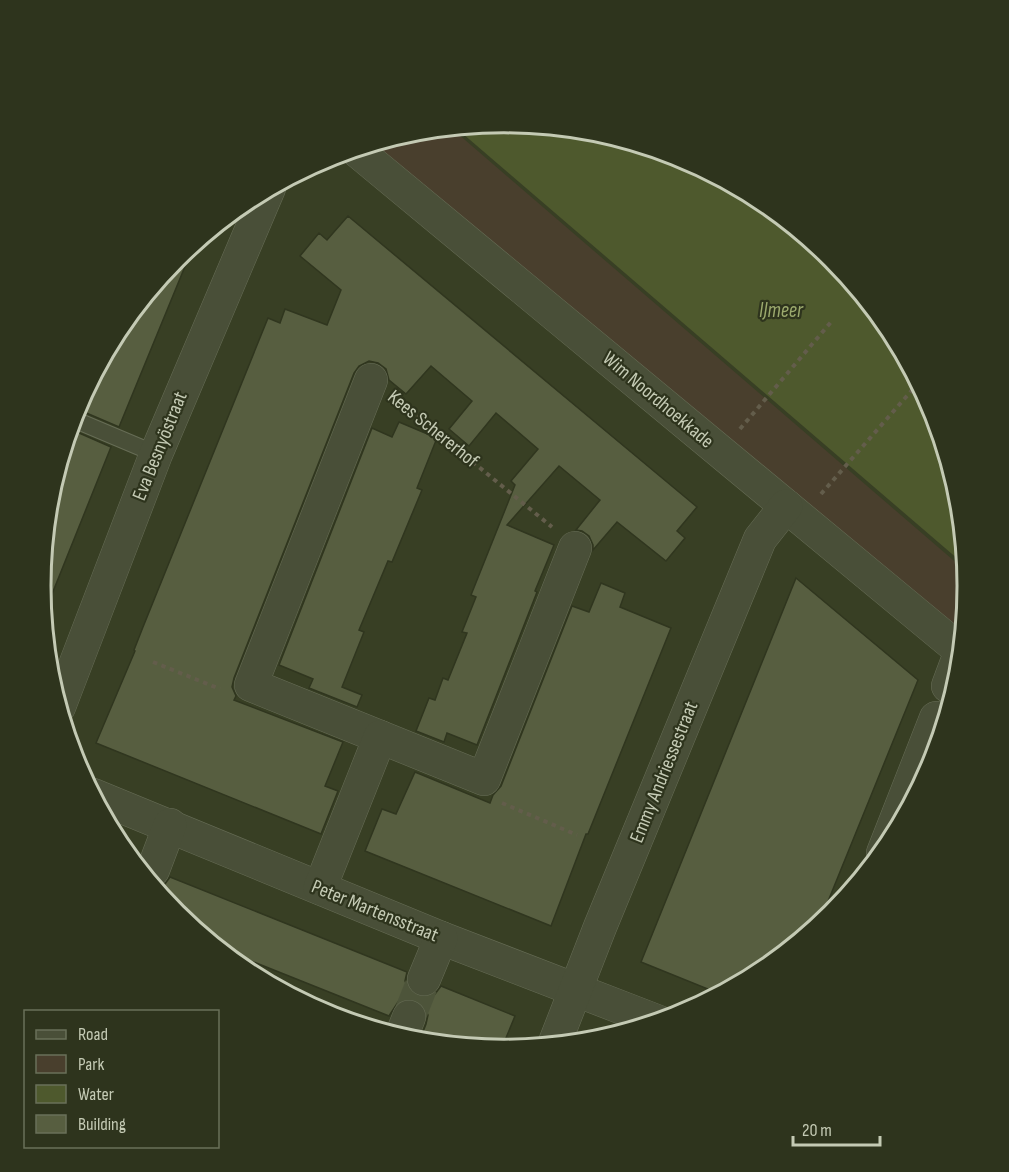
<svg xmlns="http://www.w3.org/2000/svg" width="1009" height="1172" font-family="'Sofia Sans Condensed',sans-serif">
  <style>
    .green { fill: #493f2d }
    .water { fill: #4e592d }
    .building { fill: #575e40; stroke: #30361f; stroke-width: 1.5 }
    .lines { fill: none; stroke-linecap: round; stroke-linejoin: round }
    .street-tunnel { stroke: #4d543a; stroke-width: 33; stroke-dasharray: 33 16; stroke-linecap: butt }
    .lane-casing { stroke: #676d56; stroke-width: 18 }
    .street-casing { stroke: #676d56; stroke-width: 34 }
    .path { stroke: #635d4b; stroke-width: 4; stroke-dasharray: 4.5 4.5; stroke-linecap: butt }
    .lane { stroke: #494f38; stroke-width: 16 }
    .street { stroke: #494f38; stroke-width: 33 }
    .labels { text-anchor: middle; dominant-baseline: central; stroke-width: 4.5; stroke-linejoin: round; paint-order: stroke }
    .street-label { font-size: 20px; fill: #c4cab4; stroke: #2e341d }
    .water-label { font-size: 21px; font-style: italic; fill: #9ba96d; stroke: #2e341d }
    .rim { fill: none; stroke: #c4cab4; stroke-width: 3 }
  </style>
  <rect width="100%" height="100%" fill="#383f24"/>
  <path class="green" d="M450,127L967,572L968,586L964,635L370,144L414,131Z"/>
  <path class="water" d="M505,122L595,131L682,157L763,200L833,258L890,329L933,409L960,496L966,566L455,127Z"/>
  <g class="building">
    <path d="M348,216L697,507L677,531L685,538L666,561L617,522L593,550V545L589,536L582,531L576,530L600,500L559,466L507,525L554,545L535,591L537,592L477,745L447,733L444,742L416,731L429,698L435,700L443,678L448,680L467,633L462,632L476,597L471,595L515,485L511,481L538,449L496,413L469,446L449,429L472,401L431,366L406,394L389,380L386,369L378,363L369,361L359,366L354,373L234,678L232,687L236,696L234,700L343,742L325,786L338,791L321,834L96,743L135,651L134,650L143,627L268,318L280,323L285,309L327,325L341,290L300,256L319,233L327,240Z"/>
    <path d="M191,246L193,247L119,427L77,409L119,328L177,258Z"/>
    <path d="M399,422L437,438L417,488L422,490L392,562L388,561L359,630L364,632L342,687L362,695L357,707L309,688L313,679L279,665L372,428L392,437Z"/>
    <path d="M70,429L111,447L44,614L40,586L49,495Z"/>
    <path d="M796,578L918,680L818,926L762,972L720,994L641,962Z"/>
    <path d="M601,583L625,593L620,607L671,628L588,834H586L551,926L365,851L382,809L396,814L415,772L490,803L493,795L501,786L572,606L589,612Z"/>
    <path d="M170,877L407,972L405,981L409,990L417,996L427,997L435,994L441,986L515,1016L501,1050L419,1042L426,1024L428,1015L424,1006L416,1000L407,998L398,1002L389,1016L216,947L176,914L156,890L165,884Z"/>
  </g>
  <g class="lines">
    <path class="street-tunnel" d="M409,1017L424,979"/>
    <g class="lane-casing">
      <path id="lane" d="M73,419L156,454"/>
    </g>
    <g class="street-casing">
      <g id="street">
        <path d="M355,149L961,651L948,686"/>
        <path d="M371,380L251,685L380,737"/>
        <path d="M59,707L156,454L269,188"/>
        <path d="M93,795L441,938L659,1022"/>
        <path d="M883,853L936,718"/>
        <path d="M153,870L170,825"/>
        <path d="M320,888L380,737L484,779L575,548"/>
        <path d="M424,979L441,938"/>
        <path d="M401,1037L409,1017"/>
        <path d="M554,1045L600,927L760,539L786,506"/>
      </g>
    </g>
    <g class="path">
      <path d="M396,399L552,527"/>
      <path d="M740,429L831,322"/>
      <path d="M821,494L913,389"/>
      <path d="M153,662L220,689"/>
      <path d="M502,803L577,835"/>
    </g>
    <use href="#lane" class="lane"/>
    <use href="#street" class="street"/>
  </g>
  <g class="labels">
    <g class="street-label">
      <text transform="translate(658 400) rotate(40)">Wim Noordhoekkade</text>
      <text transform="translate(433 429) rotate(39)">Kees Schererhof</text>
      <text transform="translate(160 446) rotate(-68)">Eva Besnyöstraat</text>
      <text transform="translate(664 772) rotate(-68)">Emmy Andriessestraat</text>
      <text transform="translate(375 911) rotate(22)">Peter Martensstraat</text>
    </g>
    <g class="water-label">
      <text x="781" y="310">IJmeer</text>
    </g>
  </g>
  <path d="M0 0H1009V1172H0ZM51 586a453 453 0 1 1 906 0a453 453 0 1 1-906 0Z" fill="#2e341d" fill-rule="evenodd"/>
  <path class="rim" d="M51 586a453 453 0 1 1 906 0a453 453 0 1 1-906 0Z"/>
  <rect x="24" y="1010" width="195" height="138" fill="#2e341d" stroke="#6a7059" stroke-width="1.5"/>
  <rect x="36" y="1030" width="30" height="9" fill="#494f38" stroke="#6a7059" stroke-width="1.5"/>
  <text x="78" y="1040" font-size="18" fill="#c4cab4">Road</text>
  <rect x="36" y="1055" width="30" height="18" fill="#493f2d" stroke="#6a7059" stroke-width="1.5"/>
  <text x="78" y="1070" font-size="18" fill="#c4cab4">Park</text>
  <rect x="36" y="1085" width="30" height="18" fill="#4e592d" stroke="#6a7059" stroke-width="1.5"/>
  <text x="78" y="1100" font-size="18" fill="#c4cab4">Water</text>
  <rect x="36" y="1115" width="30" height="18" fill="#575e40" stroke="#6a7059" stroke-width="1.5"/>
  <text x="78" y="1130" font-size="18" fill="#c4cab4">Building</text>
  <path d="M793 1136v9h87v-9" fill="none" stroke="#c4cab4" stroke-width="3"/>
  <text x="802" y="1136" font-size="18" fill="#c4cab4" stroke="#2e341d" stroke-width="4.5" paint-order="stroke">20 m</text>
</svg>
